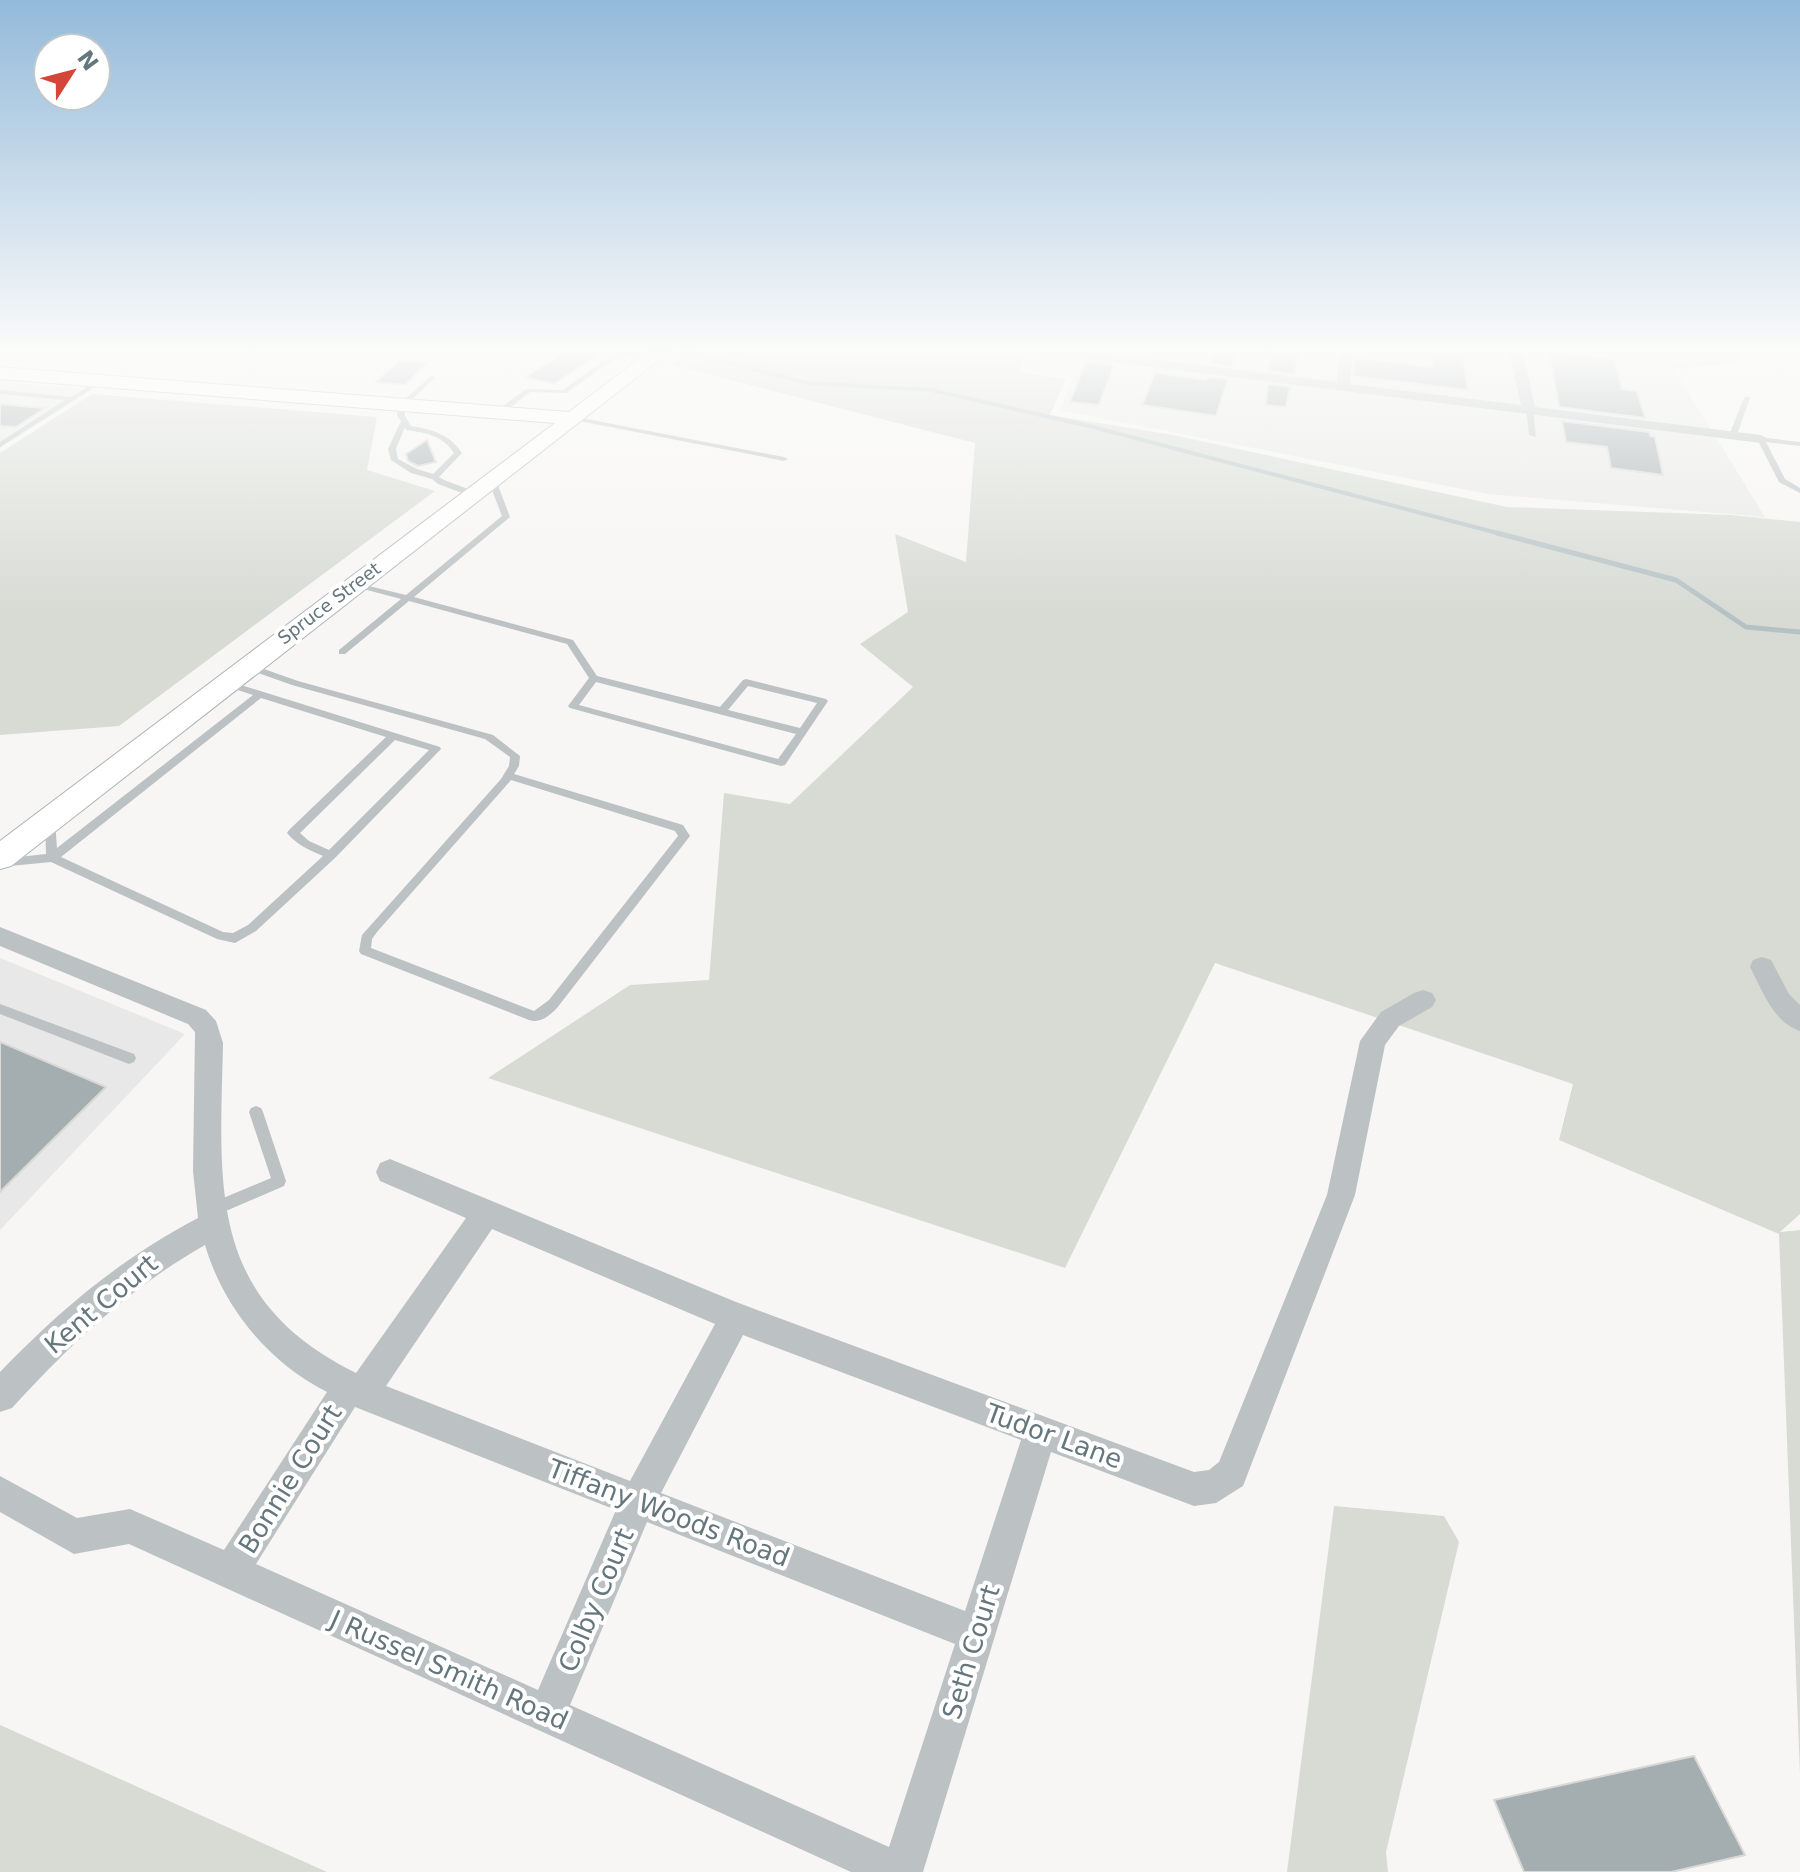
<svg xmlns="http://www.w3.org/2000/svg" width="1800" height="1872" font-family="'DejaVu Sans',sans-serif">
  <style>
    .built { fill: #e7e8e7 }
    .green { fill: #d7dbd4 }
    .lines { fill: none; stroke-linecap: round; stroke-linejoin: round }
    .stream-far1 { stroke: #b5c2c5; stroke-width: 4 }
    .stream { stroke: #b5c2c5; stroke-width: 5 }
    .building { fill: #a4adb0; stroke: #d8d8d6; stroke-width: 2 }
    .secondary-casing { stroke: #aeb5b8; stroke-width: 2 }
    .lane { fill: #bcc1c3; fill-rule: evenodd }
    .street { fill: #bcc1c3; fill-rule: evenodd }
    .secondary { fill: #fff; fill-rule: evenodd }
    .labels { text-anchor: middle; dominant-baseline: central; stroke-width: 8; stroke-linejoin: round; paint-order: stroke }
    .far-street-label { font-size: 18px; fill: #65767c; stroke: #fff }
    .near-street-label { font-size: 26px; fill: #65767c; stroke: #fff }
  </style>
  <rect width="100%" height="100%" fill="#f7f6f4"/>
  <g class="built">
    <path d="M1033,352H1663L1765,517L1488,494L1060,410L1073,378L1027,371Z"/>
    <path d="M0,381L92,390L0,448Z"/>
    <path d="M0,958L185,1034L0,1230Z"/>
  </g>
  <g class="green">
    <path d="M681,352L1025,356L1021,372L1066,379L1050,415L1173,435L1507,507L1730,515L1800,522V1214L1780,1232L1800,1230V1775L1779,1234L1559,1140L1573,1084L1215,963L1065,1268L488,1078L630,985L709,980L724,793L790,804L913,687L860,644L908,612L895,534L966,562L975,443L672,365Z"/>
    <path d="M1663,352H1744L1733,364L1673,369Z"/>
    <path d="M92,394L377,417L367,470L435,491L119,726L0,735V453Z"/>
    <path d="M1334,1506L1444,1516L1459,1542L1386,1852L1388,1872H1287Z"/>
    <path d="M0,1725L327,1872H0Z"/>
  </g>
  <g class="lines">
    <path class="stream-far1" d="M685,352L808,383L931,390L1089,426L1505,535"/>
    <path class="stream" d="M1497,533L1676,580L1746,627L1800,632"/>
  </g>
  <g class="building">
    <path d="M565,352H601L554,384L526,377Z"/>
    <path d="M1214,352H1237L1232,366L1211,363Z"/>
    <path d="M1271,352H1299L1294,374L1269,371Z"/>
    <path d="M1430,352L1463,355L1468,390L1354,376L1355,358L1433,367Z"/>
    <path d="M1549,352L1614,359L1622,389L1637,391L1645,418L1559,407Z"/>
    <path d="M400,360L428,362L405,385L376,382Z"/>
    <path d="M1086,362L1114,365L1099,405L1070,402Z"/>
    <path d="M1155,373L1206,380L1207,377L1228,379L1216,416L1142,405Z"/>
    <path d="M1268,384L1290,387L1286,407L1266,405Z"/>
    <path d="M0,404L45,408L16,427L0,426Z"/>
    <path d="M1562,421L1649,432L1650,436L1655,437L1663,475L1611,468L1607,447L1566,442Z"/>
    <path d="M427,440L436,462L418,466L408,461L406,454Z"/>
    <path d="M0,1042L106,1087L0,1192Z"/>
    <path d="M1694,1756L1745,1855L1671,1872H1524L1494,1800Z"/>
  </g>
  <g class="lines">
    <g class="secondary-casing">
      <path id="secondary" d="M648,352H669L11,866L0,869V841L555,423L0,379V367L569,412Z"/>
    </g>
    <g class="lane">
      <path d="M616,352L654,354L657,356L654,358L620,355L566,393L530,392L502,414L495,412L526,389L563,390Z"/>
      <path d="M1593,352H1611L1637,357L1634,359Z"/>
      <path d="M431,376L436,377L405,406V416L411,426C434,430 449,434 462,453L439,477L444,480L476,492V496H470L438,484L432,479L411,473L391,460L388,449L401,421L397,416L398,405ZM405,427L406,430C426,433 442,435 454,453L433,474L417,469L398,459L396,449Z"/>
      <path d="M99,380L104,381L0,447V442L65,400L0,394V390L71,397Z"/>
      <path d="M1747,396L1750,398L1737,435L1730,437L1729,435L1744,398Z"/>
      <path d="M1526,408L1533,410L1536,437L1529,435Z"/>
      <path d="M571,416L784,457L788,459L784,461L574,420H571Z"/>
      <path d="M1758,437L1800,442V446L1766,442L1785,479L1800,488V493L1779,482L1757,439Z"/>
      <path d="M489,478L496,480L510,517L414,597L573,640L597,676L720,707L743,680L746,679L826,699L828,701L785,765L781,766L570,708L568,706L589,678L567,644L409,601L345,654H339V650L401,599L352,586V582L406,595L502,516L488,480ZM596,682L796,734L778,759L579,705ZM748,686L817,703L800,728L728,710Z"/>
      <path d="M247,663L298,681L493,735L520,756L519,766L514,774L683,825L690,836L557,1008C550,1015 541,1024 529,1020L361,954L359,951L362,935L501,779L509,766L510,757L485,739L292,685L244,668L242,666ZM511,780L675,831L678,836L549,1000L534,1011L371,948L372,939L377,932Z"/>
      <path d="M225,680L440,747L441,749L335,858L256,931L235,943L217,939L51,862L0,867V859L46,854L45,821L46,818H54L55,821L57,848L253,695L222,685L220,683ZM261,698L386,737L289,830L287,833C297,845 309,850 323,856L248,925L233,933L223,932L61,857ZM395,740L429,750L329,850L309,841L300,833Z"/>
      <path d="M0,1004L134,1054L136,1058L134,1062L129,1064L0,1014Z"/>
      <path d="M256,1106L261,1108L263,1112L286,1181L284,1186L219,1214L214,1216L209,1214L207,1209L209,1204L271,1178L249,1112L251,1108Z"/>
    </g>
    <g class="street">
      <path d="M1058,352H1096L1337,382L1339,352H1353L1350,384L1521,405L1509,352H1523L1535,407L1761,435L1768,439L1761,443L1065,356Z"/>
      <path d="M0,927L206,1010L216,1021L223,1043C220,1186 206,1299 356,1373L466,1218L380,1181L376,1172L380,1163L390,1159L736,1302L1194,1472L1209,1470L1219,1462L1327,1195L1360,1041L1381,1012L1414,993L1423,990L1432,993L1436,1000L1432,1007L1399,1026L1385,1045L1355,1195L1243,1486L1216,1503L1194,1506L1051,1452L923,1872H851L129,1544L74,1554L0,1512V1476L77,1518L130,1509L224,1550L327,1392C269,1363 223,1307 205,1245C129,1288 71,1344 12,1408L0,1412V1372C62,1308 119,1260 198,1218L193,1171L195,1032L188,1024L0,946ZM492,1229L715,1324L630,1481L386,1386ZM743,1335L1021,1440L965,1611L661,1493ZM355,1407L616,1510L538,1690L256,1564ZM647,1522L955,1644L889,1847L570,1705Z"/>
      <path d="M1762,957L1771,960L1789,994L1800,1005V1031C1773,1022 1762,990 1750,967L1753,960Z"/>
    </g>
    <use href="#secondary" class="secondary"/>
  </g>
  <linearGradient id="sky" x2="0" y2="1"><stop stop-color="#93bada"/><stop offset="0.57" stop-color="#fbfbfa"/><stop offset="1" stop-color="#fbfbfa" stop-opacity="0"/></linearGradient>
  <rect width="1800" height="614" fill="url(#sky)"/>
  <g class="labels">
    <g class="far-street-label">
      <text transform="translate(329 603) rotate(-37)">Spruce Street</text>
    </g>
    <g class="near-street-label">
      <text transform="translate(101 1304) rotate(-40)">Kent Court</text>
      <text transform="translate(1054 1436) rotate(20)">Tudor Lane</text>
      <text transform="translate(290 1479) rotate(-58)">Bonnie Court</text>
      <text transform="translate(669 1513) rotate(21)">Tiffany Woods Road</text>
      <text transform="translate(596 1600) rotate(-67)">Colby Court</text>
      <text transform="translate(971 1652) rotate(-73)">Seth Court</text>
      <text transform="translate(449 1670) rotate(24)">J Russel Smith Road</text>
    </g>
  </g>
  <g transform="translate(72 72) rotate(54)"><circle r="38" fill="#ffffff" stroke="#c1c8cb" stroke-width="2"/>
  <path d="M0-6L14 30L0 20L-14 30Z" fill="#d34638"/>
  <text y="-12" font-size="22" font-weight="bold" text-anchor="middle" fill="#65767c">N</text>
  </g>
</svg>
